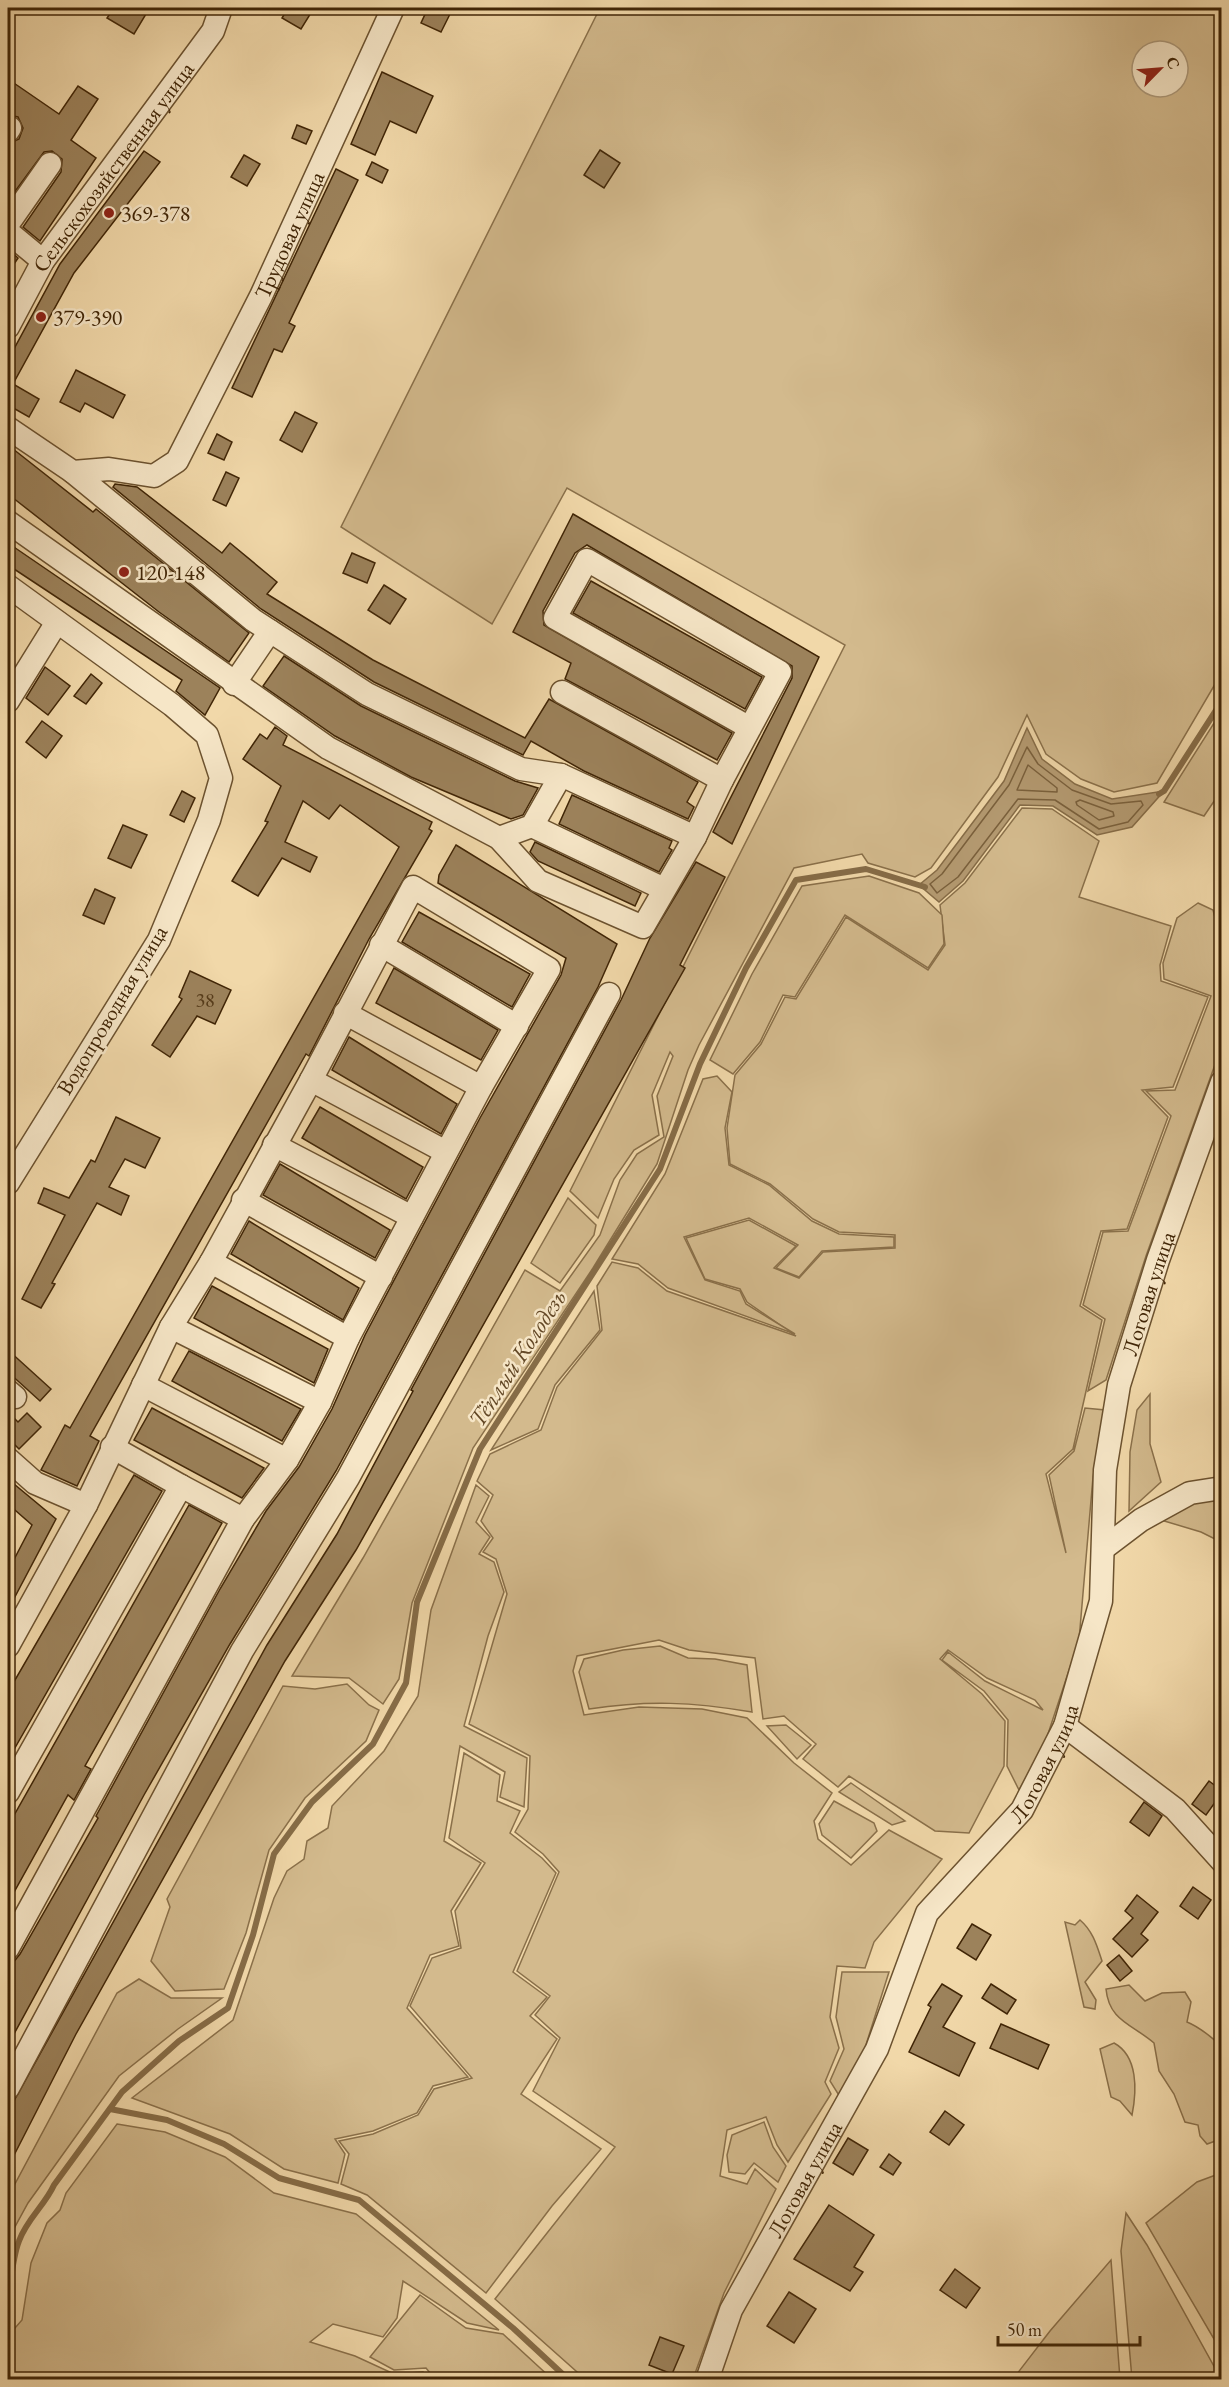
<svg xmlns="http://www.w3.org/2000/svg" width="1229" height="2387" font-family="'EB Garamond',serif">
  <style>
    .green { fill: #d3ba8d; stroke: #8a704a; stroke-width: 1.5; fill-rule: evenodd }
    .water { fill: #b59b72; stroke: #866c47; stroke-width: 1.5 }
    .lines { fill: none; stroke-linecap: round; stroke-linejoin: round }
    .shore { stroke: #7a603c; stroke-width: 1.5 }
    .stream { stroke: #866c47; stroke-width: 6 }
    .building { fill: #9c825b; stroke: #402506; stroke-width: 1.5 }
    .minor-casing { stroke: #6c522f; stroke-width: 25 }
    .minor { stroke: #f6e6c7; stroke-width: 22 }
    .poi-dot { fill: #8f2418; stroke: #f6e6c7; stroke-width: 2 }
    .labels { text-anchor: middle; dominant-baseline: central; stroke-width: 5; stroke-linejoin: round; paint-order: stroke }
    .number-label { font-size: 20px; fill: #573c1b }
    .street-label { font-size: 22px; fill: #402506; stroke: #f6e6c7 }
    .poi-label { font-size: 22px; fill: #402506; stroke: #f6e6c7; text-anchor: start }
    .water-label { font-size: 24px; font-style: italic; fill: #634826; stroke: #f6e6c7 }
  </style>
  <rect width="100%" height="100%" fill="#f1d8a9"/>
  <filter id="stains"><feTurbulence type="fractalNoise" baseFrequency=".00333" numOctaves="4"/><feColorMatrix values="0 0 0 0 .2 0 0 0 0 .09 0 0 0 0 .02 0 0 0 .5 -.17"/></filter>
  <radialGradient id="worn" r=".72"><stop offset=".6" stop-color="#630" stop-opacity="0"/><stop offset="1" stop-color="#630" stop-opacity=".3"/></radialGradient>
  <g class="green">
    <path d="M600,8H1221V674L1157,783L1114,792L1081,779L1046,754L1027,715L998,777L931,868L915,877L868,863L862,854L794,868L699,1045L688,1070L657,1164L593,1268L473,1448L412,1603L399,1679L383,1704L349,1678L292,1676L363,1558L525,1270L560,1291L600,1235L620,1180L637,1154L664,1137L657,1096L673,1056L670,1052L652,1095L659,1135L634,1150L614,1179L598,1218L570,1191L845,645L567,488L492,624L341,527ZM1142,51H1178V87H1142Z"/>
    <path d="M1221,712V791L1204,816L1164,802Z"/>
    <path d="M1022,808L1052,809L1099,841L1079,897L1171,926L1160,965L1161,981L1208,997L1173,1087L1142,1090L1168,1117L1127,1229L1101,1231L1080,1306L1102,1320L1073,1449L1046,1474L1066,1553L1049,1475L1074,1451L1085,1408L1105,1410L1093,1477L1079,1640L1044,1746L1019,1790L1007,1766L1008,1720L984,1691L942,1660L948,1652L985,1681L1043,1710L1035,1700L987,1678L948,1650L940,1659L982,1694L1005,1721L1004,1766L969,1833L935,1831L849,1776L838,1787L803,1759L816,1744L784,1716L763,1719L755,1658L689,1650L659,1640L577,1656L573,1671L584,1715L639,1707L702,1709L747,1718L794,1763L832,1793L814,1821L818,1839L851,1865L889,1830L942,1859L874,1942L865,1968L837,1966L830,2017L839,2048L825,2082L831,2094L788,2162L777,2145L766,2117L727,2130L720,2176L747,2184L755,2169L776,2189L724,2293L693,2379H585L495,2299L615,2147L533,2091L560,2038L535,2015L550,1996L517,1971L559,1872L543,1854L515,1832L528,1809L530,1756L469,1724L507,1594L496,1559L483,1552L493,1538L481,1521L493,1495L477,1481L490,1454L541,1430L557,1387L602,1330L597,1286L612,1262L638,1268L667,1291L796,1336L747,1302L740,1289L705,1279L686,1238L749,1220L796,1246L774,1268L799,1278L823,1252L895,1248V1235L839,1232L813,1219L770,1184L730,1164L727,1128L735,1075L761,1044L785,997L796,999L846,917L928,970L945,945L940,905L965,883Z"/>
    <path d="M869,876L919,893L942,915L944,944L928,968L845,915L795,997L783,995L760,1042L733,1074L710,1060L752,974L802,886Z"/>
    <path d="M1198,903L1213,910L1219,933V958L1221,961V1048L1146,1256L1106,1380L1088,1391L1105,1319L1083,1305L1103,1232L1128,1231L1171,1116L1146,1091L1175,1090L1211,996L1164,979L1163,963L1177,918Z"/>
    <path d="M717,1076L732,1092L725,1128L729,1165L769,1185L812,1221L839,1234L894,1237V1247L822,1251L799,1277L776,1268L798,1245L749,1218L684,1237L705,1280L740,1291L746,1304L795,1334L668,1288L638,1264L612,1259L665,1174L703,1079Z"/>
    <path d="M568,1198L596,1225L594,1235L560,1283L531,1263Z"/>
    <path d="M594,1291L600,1330L555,1385L538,1429L491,1450Z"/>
    <path d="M1150,1394V1444L1161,1482L1129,1511L1130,1452L1137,1410Z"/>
    <path d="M1221,1478V1542L1201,1532L1141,1514Z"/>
    <path d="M476,1485L489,1496L476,1522L490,1537L479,1554L494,1562L504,1592L488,1636L464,1726L527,1758L524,1807L500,1797L505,1772L460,1746L444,1841L481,1863L451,1911L459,1946L430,1955L407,2008L468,2077L433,2086L417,2113L373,2131L335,2139L345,2154L338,2183L284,2169L230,2134L132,2098L233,2020L274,1898L287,1871L304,1859L307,1841L328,1828L332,1806L384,1751L418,1696L431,1610Z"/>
    <path d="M660,1646L688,1658L715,1659L747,1665L752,1712C692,1702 649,1700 589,1709L579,1672L584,1659L623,1650Z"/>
    <path d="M347,1684L369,1705L379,1710L366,1741L305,1798L269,1850L246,1933L224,1989L175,1991L151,1961L170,1907L167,1899L283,1686L315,1689Z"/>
    <path d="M786,1725L811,1745L797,1759L767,1726Z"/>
    <path d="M464,1753L500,1775L497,1801L520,1811L510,1833L542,1858L556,1873L513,1972L547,1997L530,2016L557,2039L521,2094L601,2149L552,2206L486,2293L367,2195L341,2184L349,2154L339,2141L373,2134L418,2115L434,2089L472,2078L410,2006L432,1958L461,1948L455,1911L485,1863L449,1838Z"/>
    <path d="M851,1783L905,1821L892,1825L839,1792Z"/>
    <path d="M834,1801L874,1823L877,1831L851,1858L822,1835L819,1824Z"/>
    <path d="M1080,1920C1093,1931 1097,1946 1102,1961L1085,1982L1096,2000L1095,2009L1084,2007L1065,1922L1075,1925Z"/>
    <path d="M842,1972H889L864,2051L840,2097L830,2081L844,2049L836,2017Z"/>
    <path d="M139,1979L171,1998H222L178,2029L119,2076L28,2203L10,2236L8,2250V2197L117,1993Z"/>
    <path d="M1129,1985L1145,2001L1162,1993L1185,1992L1191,2002L1187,2022C1202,2028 1210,2037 1221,2045V2139L1207,2144L1200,2136L1198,2125L1185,2122L1174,2094L1159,2071L1154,2043C1132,2024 1109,2021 1106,1989Z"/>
    <path d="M1114,2043C1138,2056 1137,2090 1132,2115L1120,2101L1111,2097L1100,2049Z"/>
    <path d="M764,2122L773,2147L786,2166L778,2182L754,2163L745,2174L729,2172L727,2155L732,2135Z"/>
    <path d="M117,2124L165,2132L225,2157L274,2193L356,2214L499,2330L467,2323L403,2281L397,2318L383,2337L333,2324L310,2342L355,2356L394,2374L423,2372L429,2379H8V2336L22,2320L31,2263L47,2223L60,2210L66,2193Z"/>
    <path d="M1221,2173H1222L1221,2351L1146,2223L1197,2182Z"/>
    <path d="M1126,2213L1147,2245L1221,2379H1132L1121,2251Z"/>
    <path d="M1111,2260L1120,2379H1013L1050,2331Z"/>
    <path d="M420,2295L466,2328L503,2334L552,2379H435L426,2368L394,2370L370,2357Z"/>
  </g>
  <path class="water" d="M1027,728L1042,759L1075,784L1112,799L1164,791L1132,827L1097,835L1053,806L1020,805L963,881L939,902L919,885L937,870L1004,781Z"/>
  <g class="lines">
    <g class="shore">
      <path d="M1027,747L1038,764L1072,790L1111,804L1141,801L1143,805L1128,822L1099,829L1055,800L1018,799L958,877L937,893L930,884L942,874L1009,785Z"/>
      <path d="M1028,765L1057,788V792L1017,790Z"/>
      <path d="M1080,800L1113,812L1114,816L1099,820L1077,805L1076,802Z"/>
    </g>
    <g class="stream">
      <path d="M1159,794L1164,791L1222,701"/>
      <path d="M110,2109L167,2120L224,2144L279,2178L359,2200L513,2328L569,2380"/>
      <path d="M8,2302C11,2282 12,2259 19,2241C27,2219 45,2205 54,2185L122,2092L179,2041L228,2008L253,1935L274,1854L312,1802L373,1744L406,1683L417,1602L480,1449L660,1169L700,1064L746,968L796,880L866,869L925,887"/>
    </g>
  </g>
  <g class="building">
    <path d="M114,8H136L146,14L134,34L107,18Z"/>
    <path d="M288,8H314L301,29L282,18Z"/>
    <path d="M428,8H453L441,32L421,23Z"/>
    <path d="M382,72L433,96L416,133L390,121L375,155L351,144Z"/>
    <path d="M8,79L59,114L78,86L98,99L71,140L96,158L40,241L23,227L61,172L62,159L52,151L44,152L8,201V144L19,139L23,128L18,117L8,115Z"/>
    <path d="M297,125L312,131L306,144L292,138Z"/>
    <path d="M600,150L620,163L604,188L584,175Z"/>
    <path d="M144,151L160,162L74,273L13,384L39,399L29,417L8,405V360L60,264Z"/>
    <path d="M244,155L260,164L247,186L231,177Z"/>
    <path d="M372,162L388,170L382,183L366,175Z"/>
    <path d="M336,169L358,180L289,323L295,326L282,352L274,349L252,397L232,388Z"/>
    <path d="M8,249L18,258L8,273Z"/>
    <path d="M76,370L125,395L113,418L85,403L80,412L60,402Z"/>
    <path d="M295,412L317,423L302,452L280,440Z"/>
    <path d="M217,434L232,442L224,460L208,453Z"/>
    <path d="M8,445L93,512L96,509L249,633L229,662L159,612L8,494Z"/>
    <path d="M226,472L239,478L226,506L213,500Z"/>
    <path d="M115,484L137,487L222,553L230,543L277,582L267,594L373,660L525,738L549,699L698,782L687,802L694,807L688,819L584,771L531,741L523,755L374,682L261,609L113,487Z"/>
    <path d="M573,514L819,657L732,844L713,832L792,678V666L587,545L575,553L543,611L544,625L732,733L717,760L565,679L571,663L513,632Z"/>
    <path d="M8,543L220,688L205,715L176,691L182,680L8,565Z"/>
    <path d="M352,553L375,563L367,583L343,573Z"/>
    <path d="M591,581L762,677L745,709L573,613Z"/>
    <path d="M384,585L406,599L390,624L368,610Z"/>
    <path d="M284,656L361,706L515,781L538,788L523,815L511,819L411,777L335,736L263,686Z"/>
    <path d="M45,667L70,686L48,715L26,698Z"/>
    <path d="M91,674L102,683L86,704L74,696Z"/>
    <path d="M42,721L62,736L46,758L26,742Z"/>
    <path d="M275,727L287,736L283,745L432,822L429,829L432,831L369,939L309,1056L306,1054L90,1436L99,1441L77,1486L41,1470L65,1425L70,1428L399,847L340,805L329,819L303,801L285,842L317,857L310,872L282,858L258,896L232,881L268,822L265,821L281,786L243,759L260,734L267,739Z"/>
    <path d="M182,791L195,798L184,822L170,815Z"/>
    <path d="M572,795L672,841L669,848L672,850L659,872L559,824Z"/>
    <path d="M123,825L147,835L131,868L108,858Z"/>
    <path d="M535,842L641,893L635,906L538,861L530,852Z"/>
    <path d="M456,845L617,944L598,987L336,1471L230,1644L144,1795L8,2045V1969L20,1954L98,1818L96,1816L220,1589L266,1511L299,1467L332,1409L365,1335L480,1118L561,975L566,958L438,883L439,875Z"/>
    <path d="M696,862L725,877L680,965L685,968L356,1550L285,1661L76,2034L8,2167V2114L15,2099L267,1645L337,1534L413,1391L411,1390L621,1000L650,938Z"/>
    <path d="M95,889L115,898L104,924L83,915Z"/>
    <path d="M419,912L530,974L512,1007L402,942Z"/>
    <path d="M394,968L498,1030L481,1060L376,1003Z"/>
    <path d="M190,971L231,990L215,1024L197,1016L170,1057L152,1045L182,999L179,997Z"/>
    <path d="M349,1037L457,1104L441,1134L332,1070Z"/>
    <path d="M320,1107L423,1167L406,1199L302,1138Z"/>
    <path d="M116,1117L160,1138L145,1168L125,1159L109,1187L129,1196L121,1215L97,1203L52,1283L55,1284L41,1308L22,1299L65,1215L38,1203L44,1188L69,1198L91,1160L95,1162Z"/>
    <path d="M280,1164L390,1230L375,1258L263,1195Z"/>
    <path d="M249,1221L359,1288L343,1320L231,1254Z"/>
    <path d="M212,1286L328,1349L314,1383L194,1318Z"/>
    <path d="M8,1350L51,1389L40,1401L8,1372Z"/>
    <path d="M189,1351L301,1409L282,1441L172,1381Z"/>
    <path d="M152,1408L264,1468L242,1498L134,1440Z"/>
    <path d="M8,1412L18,1422L27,1413L41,1427L19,1449L8,1438Z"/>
    <path d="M134,1475L162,1491L8,1760V1692Z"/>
    <path d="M8,1479L56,1519L8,1610V1571L32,1525L8,1504Z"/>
    <path d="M189,1505L222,1523L85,1766L91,1769L74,1800L68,1795L8,1903V1826Z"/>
    <path d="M1209,1781L1221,1790V1794L1206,1815L1192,1804Z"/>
    <path d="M1144,1802L1162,1816L1149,1836L1130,1822Z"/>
    <path d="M1193,1887L1211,1900L1198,1919L1180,1906Z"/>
    <path d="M1137,1895L1158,1912L1141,1934L1148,1940L1132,1957L1113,1939L1133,1918L1125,1911Z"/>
    <path d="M972,1924L991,1935L976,1960L957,1948Z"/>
    <path d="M1119,1955L1132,1971L1120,1981L1107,1965Z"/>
    <path d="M942,1984L962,1996L943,2027L975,2043L959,2076L909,2052L931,2007L928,2005Z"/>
    <path d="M991,1984L1016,2000L1007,2014L982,1998Z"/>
    <path d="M1001,2024L1049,2045L1038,2069L990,2048Z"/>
    <path d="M945,2111L964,2125L949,2145L930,2132Z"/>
    <path d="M848,2138L868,2150L853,2175L833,2163Z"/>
    <path d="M889,2154L901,2163L893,2175L880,2167Z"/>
    <path d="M829,2205L874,2235L854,2267L863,2272L850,2291L794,2259Z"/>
    <path d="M955,2269L980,2288L966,2308L940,2290Z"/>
    <path d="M789,2292L816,2309L794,2343L767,2326Z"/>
    <path d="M660,2337L684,2346L672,2374L649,2365Z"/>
  </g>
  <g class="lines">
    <g class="minor-casing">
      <g id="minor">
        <path d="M8,131L10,128"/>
        <path d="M8,224L50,164"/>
        <path d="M8,232L43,261"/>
        <path id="s1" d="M8,327L43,261L213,31L221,8"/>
        <path id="s2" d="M8,428L73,472L109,469L154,476L177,461L261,296L393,8"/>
        <path d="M73,472L253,620L367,694L521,769L561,775L695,837"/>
        <path d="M8,522L328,748L499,838L538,881L643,927L695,837L722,780L780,672L587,560L555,618L750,728"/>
        <path d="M8,586L172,705L207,735L221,778L209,820L159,940L8,1183"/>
        <path d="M234,684L270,631"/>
        <path d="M562,692L722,780"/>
        <path d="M8,701L57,622"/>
        <path d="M532,826L664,889"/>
        <path d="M499,838L532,826L561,775"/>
        <path d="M381,945L517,1026"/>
        <path d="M345,1013L481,1087"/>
        <path d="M311,1080L446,1152"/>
        <path d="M274,1145L412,1217"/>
        <path d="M243,1200L381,1277"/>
        <path d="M211,1262L348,1338"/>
        <path d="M171,1327L320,1402"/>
        <path d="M143,1385L287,1460"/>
        <path d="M8,1391L15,1397"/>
        <path d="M8,1459L35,1483L86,1505"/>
        <path d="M1104,1548L1141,1520L1190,1493L1222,1488"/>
        <path d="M8,1646L86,1505L171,1327L211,1262L311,1080L413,887L549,969L481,1087L348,1338L320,1402L287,1460L243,1519L181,1486"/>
        <path d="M1065,1726L1175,1809L1222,1861"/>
        <path d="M8,1792L181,1486L112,1447"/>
        <path d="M8,1948L243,1519"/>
        <path d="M8,2088L242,1651L348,1478L609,994"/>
        <path id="s3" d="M707,2380L731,2310L877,2049L927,1913L1022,1810L1065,1726L1101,1601L1105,1470L1119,1385L1158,1260L1222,1082"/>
      </g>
    </g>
    <use href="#minor" class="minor"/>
  </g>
  <g class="poi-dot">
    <circle cx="109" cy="213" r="6"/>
    <circle cx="41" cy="317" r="6"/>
    <circle cx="124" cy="572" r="6"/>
  </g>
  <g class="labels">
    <g class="number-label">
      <text x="205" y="1000">38</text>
    </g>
    <g class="street-label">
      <text stroke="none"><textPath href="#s1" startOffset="192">Сельскохозяйственная улица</textPath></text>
      <text stroke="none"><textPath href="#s2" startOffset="440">Трудовая улица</textPath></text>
      <text transform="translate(112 1010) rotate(-59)">Водопроводная улица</text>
      <text stroke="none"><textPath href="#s3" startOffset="1196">Логовая улица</textPath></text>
      <text stroke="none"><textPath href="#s3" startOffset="710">Логовая улица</textPath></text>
      <text stroke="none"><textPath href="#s3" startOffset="224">Логовая улица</textPath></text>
    </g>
    <g class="poi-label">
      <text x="121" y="213">369-378</text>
      <text x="53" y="317">379-390</text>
      <text x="136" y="572">120-148</text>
    </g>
    <g class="water-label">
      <text transform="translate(517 1358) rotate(-57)">Тёплый Колодезь</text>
    </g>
  </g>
  <rect width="1229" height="2387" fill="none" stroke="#f1d8a9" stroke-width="30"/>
  <rect x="9" y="9" width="1211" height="2369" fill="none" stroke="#402506" stroke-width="3"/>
  <rect x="15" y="15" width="1199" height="2357" fill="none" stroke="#402506" stroke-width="1.5"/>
  <g transform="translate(1160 69) rotate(65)"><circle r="28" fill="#f6e6c7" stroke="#ad997a" stroke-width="1.5"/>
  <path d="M0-4.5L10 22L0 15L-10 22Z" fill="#8f2418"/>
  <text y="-9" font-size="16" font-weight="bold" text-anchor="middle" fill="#402506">С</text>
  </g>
  <path d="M998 2336v9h142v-9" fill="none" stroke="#402506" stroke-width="3"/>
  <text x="1007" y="2336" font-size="18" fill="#402506" stroke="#f6e6c7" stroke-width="4.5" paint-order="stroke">50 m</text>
  <rect width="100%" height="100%" filter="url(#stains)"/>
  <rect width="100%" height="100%" fill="url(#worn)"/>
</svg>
